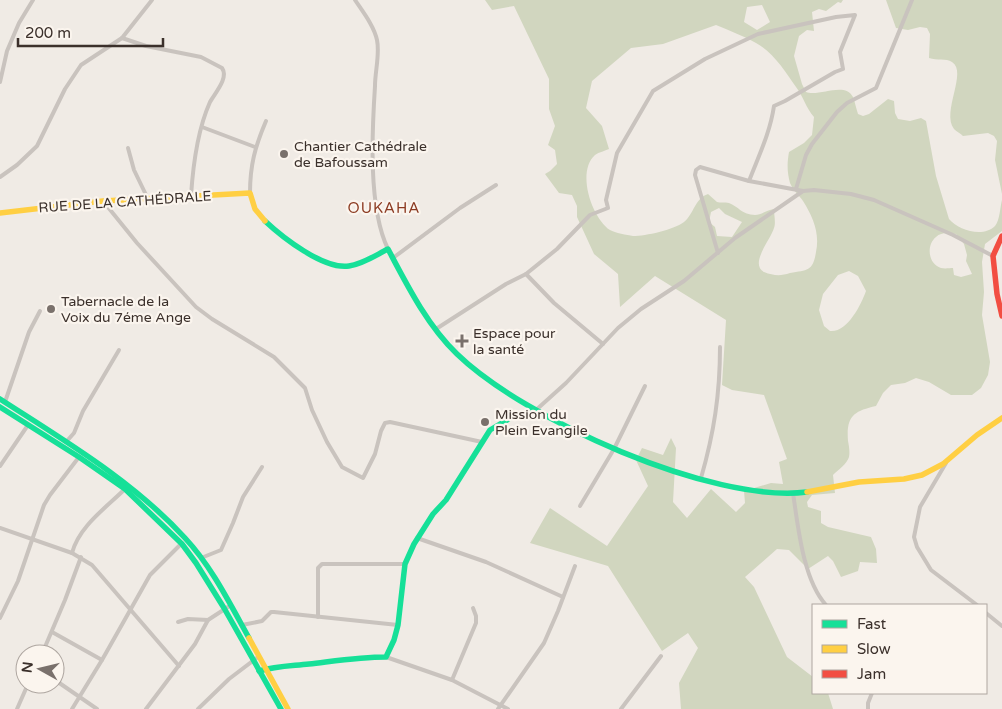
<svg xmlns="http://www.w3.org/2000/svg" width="1002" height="709" font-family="'Varela Round',sans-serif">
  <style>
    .green { fill: #d1d6bf; fill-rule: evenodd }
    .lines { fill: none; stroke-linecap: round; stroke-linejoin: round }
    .street { stroke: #c9c3be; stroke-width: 4 }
    .fast { stroke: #16e098; stroke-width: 5.5 }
    .slow { stroke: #ffcf43; stroke-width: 5.5 }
    .jam { stroke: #f24e42; stroke-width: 5.5 }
    .poi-dot { fill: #7a716c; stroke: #fbf5ee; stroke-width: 2 }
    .labels { text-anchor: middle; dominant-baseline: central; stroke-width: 4.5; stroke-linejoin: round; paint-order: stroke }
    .poi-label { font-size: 14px; fill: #3b302b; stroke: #fbf5ee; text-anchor: start }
    .street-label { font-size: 14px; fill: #3b302b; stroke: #fbf5ee }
    .neighbourhood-label { font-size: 15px; letter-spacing: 1px; fill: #8c3b22; stroke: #fbf5ee }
  </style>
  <rect width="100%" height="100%" fill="#f0ebe5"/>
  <g class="green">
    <path d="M485,0H843L841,3L838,2L826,11L819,9L812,12L814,31L807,30L799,36L794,56L802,84L806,92C819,97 845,81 853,97C855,102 856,108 858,114L863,116L869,114L888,99L894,101L895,113L898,119L910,121L921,118L926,121L936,176L949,219C958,230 983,238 995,226C1000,220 1000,207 1002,200V231L985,244L982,262L984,292L982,315L990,362L988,375L981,388L972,395H951L929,382L916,378L905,383L891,385L883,393L876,406C854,411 846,416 848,441C849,446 850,452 849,457C847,464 838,470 833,475L835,493L812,495L807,502L808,507L821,511V523L828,527L871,537L876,549L877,563L860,562L858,571L841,577L833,561L828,556L808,569L789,550L777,549L745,577L754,587L787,657L813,677V693H828L833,709H681L679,683L698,648L688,633L662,651L608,566L530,543L550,508L607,546L648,486L636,460L642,448L663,455L671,438L676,448L673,502L687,518L711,489L736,512L745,503L744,491L771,483L783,484L779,462L787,459L764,395L732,390L722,385L726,320L655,276L620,307L618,274L594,254L577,217V206L572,195L559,193L545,174L550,171L557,164L555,150L548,145L555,126L549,109V79L514,6L492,10ZM762,5L770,22L757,30L744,22L747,7ZM716,25C730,31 744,36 756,43C773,52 785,71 796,87C803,96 806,108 814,117L812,135L804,143L789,152C787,163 787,172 790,183C793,190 799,195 803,201C813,217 820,233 816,252C813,271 808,270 790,273C781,276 774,276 764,272C749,264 771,239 774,228C776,223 774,215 774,209C767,210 761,215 755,215C742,215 738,206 729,203C725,202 720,203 717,202L708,194C695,198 694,214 684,222C673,230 646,236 633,236C627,235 615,233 610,230C592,218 576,172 595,155C599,152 605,151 609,149L602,126L586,108L592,81L631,48L663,44ZM719,208L725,214L742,222L732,237L717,236L715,227L709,222L711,212ZM947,233L956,234L964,244L967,255L966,261L972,274L961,277L954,275L953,268C950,268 945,269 941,268C928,264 926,245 936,237C939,234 943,233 947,233ZM849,271L858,276L866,291C861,305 847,333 830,331L824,326L819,310L823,294L838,275Z"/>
    <path d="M886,0H1002V194L995,160L997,141L994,136L988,133L963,136C961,134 956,131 954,129C941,112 968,72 952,62C946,58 937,61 929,58L930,34L927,28L920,27L908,30L896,28Z"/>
  </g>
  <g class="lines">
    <g class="street">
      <path d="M355,0C363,12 374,26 377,40C380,54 375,71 375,86C372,132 368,208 388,249"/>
      <path d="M122,38L146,46L201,57L222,68C229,78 215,93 210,102C197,131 193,165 191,196"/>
      <path d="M0,82L7,51L19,23L33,0"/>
      <path d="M202,127L255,147"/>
      <path d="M128,148L134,170L148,199"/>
      <path d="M0,177L17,165L37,146L65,89L81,65L122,38L152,0"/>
      <path d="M796,189L806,155L812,144L837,112L847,103L876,88L912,0"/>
      <path d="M250,193C250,165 255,147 266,121"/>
      <path d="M103,201L137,243L196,307L212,319L274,357L305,388L312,410L327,442L342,467L363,478L375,454L381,431L385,423L390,422L482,442"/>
      <path d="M718,253L695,175L696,170L700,167L749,181L803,191"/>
      <path d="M393,258L460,208L496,185"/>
      <path d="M526,274L554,303L603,344"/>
      <path d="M436,329L506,284L526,274L557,249L590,215L608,208L606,200L617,153L653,91L705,59L758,34L836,17L855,15L840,52L843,69L835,72L785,101L774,106C770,133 759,155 749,181"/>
      <path d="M5,402L29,332L40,311"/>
      <path d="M536,410L566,383L618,328L641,309L684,281L735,238L803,191L814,190L851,194L874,200L953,235L993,256"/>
      <path d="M66,442L74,433L83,411L119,350"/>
      <path d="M946,463L920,507L914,537L917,547L931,570L977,605"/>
      <path d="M0,466L28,425"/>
      <path d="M701,478C714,433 720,394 720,347"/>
      <path d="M793,493C798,526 803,580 826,605"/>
      <path d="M580,506L614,449L645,386"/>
      <path d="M0,528L72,553L92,565L179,666"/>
      <path d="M417,538L486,562L563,597"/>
      <path d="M72,553C79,526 107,507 126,488"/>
      <path d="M201,558L221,550L233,523L243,497L262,467"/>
      <path d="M986,613L1002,626"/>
      <path d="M318,617V568L322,564H405"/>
      <path d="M0,618L18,581L44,505L50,495L79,457"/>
      <path d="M178,622L188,619L208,620"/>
      <path d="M242,625L262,621L271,612H274L398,625"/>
      <path d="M52,632L102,660"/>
      <path d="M42,654L65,600L81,557"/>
      <path d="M386,657L452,680L508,709"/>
      <path d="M55,680L97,709"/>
      <path d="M452,680L476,623V616L473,608"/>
      <path d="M17,709L28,684"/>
      <path d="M72,709L102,660L150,575L182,543"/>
      <path d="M146,709L195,644L208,620L231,605"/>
      <path d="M198,709L229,679L258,657"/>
      <path d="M498,709L544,643L558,611L575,566"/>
      <path d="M621,709L661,656"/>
      <path d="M868,709V703L872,693"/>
    </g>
    <g class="fast">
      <path d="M265,221C282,237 324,270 349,266C363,264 376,255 388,249C407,285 427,325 457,354C524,419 712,504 807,492"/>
      <path d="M0,399C65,441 133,481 185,538C212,567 230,604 249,638"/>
      <path d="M0,407L79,457L125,489L182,544L196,563L224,608L281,709"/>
      <path d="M259,671C276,666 291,666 309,664C335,661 360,657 386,657L394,640L398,625L405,564L414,544L433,514L446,500L490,430L512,417L536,411"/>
    </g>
    <g class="slow">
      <path d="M0,213L103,201L250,193L255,209L265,221"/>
      <path d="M807,492L859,482L904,479L922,475L943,464L977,435L1002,418"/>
      <path d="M249,638L288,709"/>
    </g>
    <path class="jam" d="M1002,236L993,256L997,294L1002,316"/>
  </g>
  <g class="poi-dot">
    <circle cx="284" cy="154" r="5"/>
    <circle cx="51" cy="309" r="5"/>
    <path d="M459.5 333.5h5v5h5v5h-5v5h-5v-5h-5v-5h5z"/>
    <circle cx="485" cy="422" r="5"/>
  </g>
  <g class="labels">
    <g class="poi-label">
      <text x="294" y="146">Chantier Cathédrale<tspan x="294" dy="16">de Bafoussam</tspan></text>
      <text x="61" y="301">Tabernacle de la<tspan x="61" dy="16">Voix du 7éme Ange</tspan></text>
      <text x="473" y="333">Espace pour<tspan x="473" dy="16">la santé</tspan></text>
      <text x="495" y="414">Mission du<tspan x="495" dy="16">Plein Evangile</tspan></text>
    </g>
    <g class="street-label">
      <text transform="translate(125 202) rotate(-4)">RUE DE LA CATHÉDRALE</text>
    </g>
    <g class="neighbourhood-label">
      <text x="384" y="208">OUKAHA</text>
    </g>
  </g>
  <rect x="812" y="604" width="175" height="90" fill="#fbf5ee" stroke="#aea6a0"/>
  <rect x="822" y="620" width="25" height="8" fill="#16e098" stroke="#aea6a0"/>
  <text x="857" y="629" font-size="15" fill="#3b302b">Fast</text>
  <rect x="822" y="645" width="25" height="8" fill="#ffcf43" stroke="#aea6a0"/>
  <text x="857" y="654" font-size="15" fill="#3b302b">Slow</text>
  <rect x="822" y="670" width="25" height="8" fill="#f24e42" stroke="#aea6a0"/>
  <text x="857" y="679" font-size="15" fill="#3b302b">Jam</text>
  <g transform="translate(40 669) rotate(278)"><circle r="24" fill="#fbf5ee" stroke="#aea6a0"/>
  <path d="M0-4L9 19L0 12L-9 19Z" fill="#7a716c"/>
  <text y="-8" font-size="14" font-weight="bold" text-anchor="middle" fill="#3b302b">N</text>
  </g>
  <path d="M18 38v8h145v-8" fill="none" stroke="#3b302b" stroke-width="2.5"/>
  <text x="25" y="38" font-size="15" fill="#3b302b" stroke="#fbf5ee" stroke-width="4" paint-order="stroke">200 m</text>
</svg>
